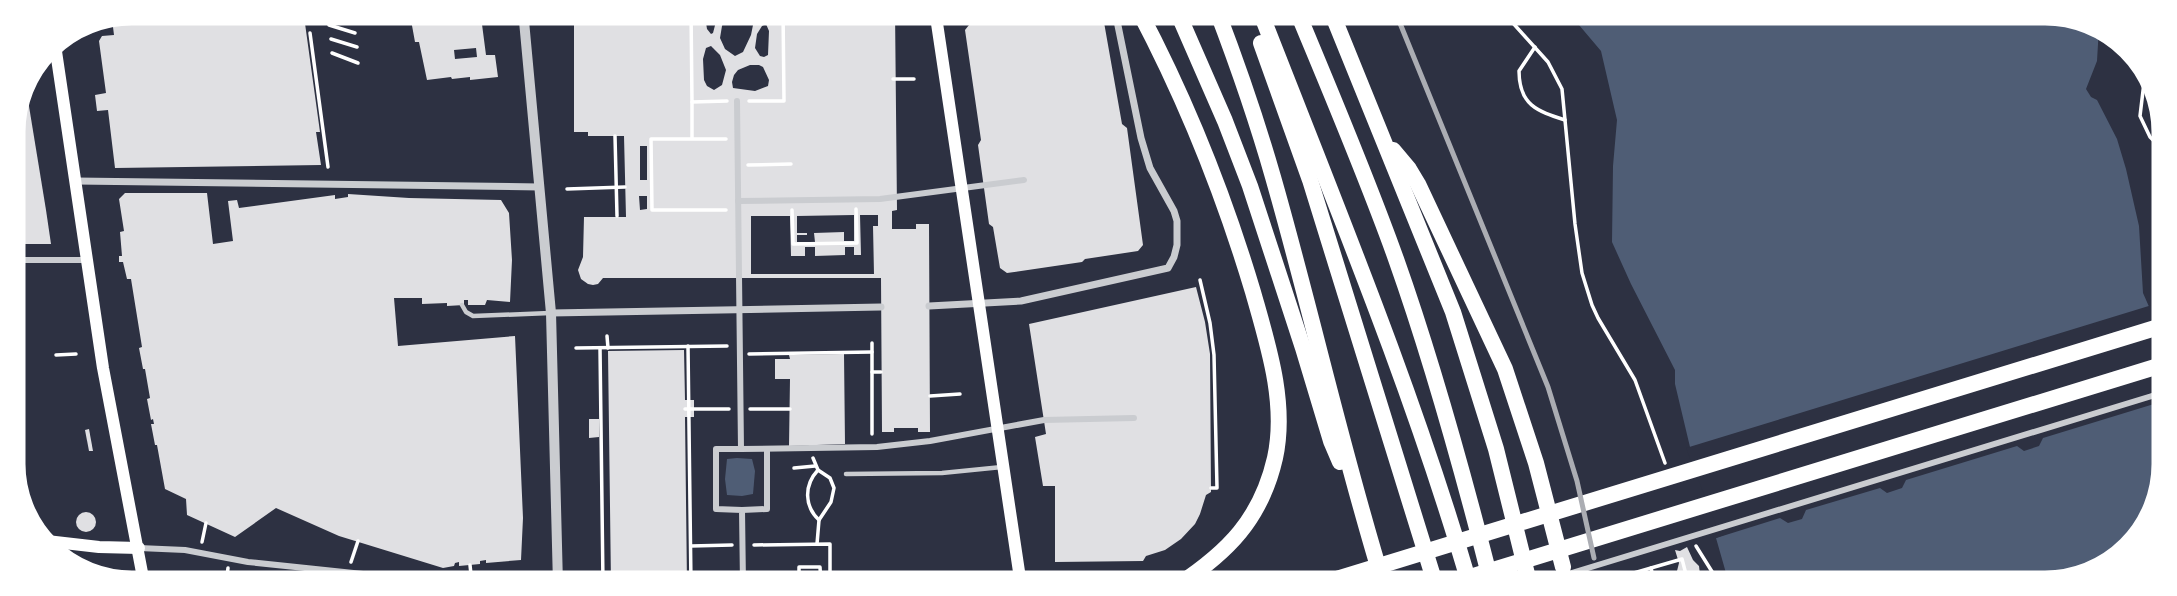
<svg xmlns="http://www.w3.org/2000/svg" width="2177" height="596" font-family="Raleway,sans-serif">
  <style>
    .water { fill: #4f5d75 }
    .pier { fill: #2d3142 }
    .building { fill: #e0e0e3; fill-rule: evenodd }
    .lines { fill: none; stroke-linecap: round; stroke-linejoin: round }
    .path { stroke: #fff; stroke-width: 3.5 }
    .service { stroke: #caccd0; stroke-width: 4.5 }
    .pedestrian { stroke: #caccd0; stroke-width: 6 }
    .minor { stroke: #caccd0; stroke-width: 7 }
    .tertiary { stroke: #caccd0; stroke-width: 10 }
    .secondary { stroke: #fff; stroke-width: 12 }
    .primary { stroke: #fff; stroke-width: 12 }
    .motorway { stroke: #fff; stroke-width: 16 }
    .rail { stroke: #abadb3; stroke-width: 5 }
    .rim { fill: none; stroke: #fff; stroke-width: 9 }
  </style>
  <rect width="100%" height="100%" fill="#2d3142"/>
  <g class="water">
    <path d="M1568,12L2077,13L2099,27L2097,61L2086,89L2091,97L2097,100L2117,139L2126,169L2139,226L2143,293L2165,343L2164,496L2126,557L2053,587L1733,586L1728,580L1716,538L1724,535L1690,447L1675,384V370L1631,284L1612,242L1613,166L1617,120L1601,51Z"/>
    <path d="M737,458L752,459L755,471L753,494L742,496L727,495L725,479L727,459Z"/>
  </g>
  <path class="pier" d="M2152,305L2165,334V408L2161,409L2154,404L2043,438L2039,446L2024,451L2017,446L1906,480L1902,488L1887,493L1880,488L1806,510L1802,519L1788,523L1780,518L1713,539L1714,535L1719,533L1686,448Z"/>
  <g class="building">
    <path d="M132,9H234V11L190,17L191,25L246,18V16L303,9L320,132H316L321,165L115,168L108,110L97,111L95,95L106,93L99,41L102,36L114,35L113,27L98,28L96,16Z"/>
    <path d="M409,9H480L486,55H495L498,77L470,80V77L452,79L451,77L427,80L419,42H415ZM476,48L477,57L455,59L454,50Z"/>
    <path d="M574,10H704L707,29L711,34L713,33L719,10H728L722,26L720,38L725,49L735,56L743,52L751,35L753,25L748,10H756L762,17L765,10H895L897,210L892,211V229H916V224H929L930,432H918V428H894V432H882L881,278H603L598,284L593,285L588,284L581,279L578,270L583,257L584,217H626L624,136H588V132H574ZM766,24L769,31L768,55L764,57L760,56L755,48L757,34L762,26ZM711,46L720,55L726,70L722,85L714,90L707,86L704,80L703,59L706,48ZM750,65H759L763,67L769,80L768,86L755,91L733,88L732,82L734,75L738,70ZM640,146H647V180H640ZM639,196H647V209L640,210ZM854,215V241H844V232L814,233L815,242H797V235H807V233H797V216ZM860,215H878V226H873L874,274H751V216H790L791,256H805V247H815V256L845,255V247H854V255H861Z"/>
    <path d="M967,11H1102L1122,124L1127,128L1143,245L1138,251L1085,259L1082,262L1007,273L1000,268L993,227L989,224L978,145L981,140L965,30L969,25Z"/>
    <path d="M26,88L46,210L51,244H10L9,124Z"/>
    <path d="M125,193H207L213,244L233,241L228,201L237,200L239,208L335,195V199L348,197V194L409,198L501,200L509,213L512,260L510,302L487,300L485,305H468V300H464V305L447,306V303L422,304V298H394L398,346L515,336L523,518L521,560L486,563V560L480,561V564L459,566V562L455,563L454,566L443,568L339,536L276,508L235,537L187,515L186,499L165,489L157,445H155L151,424H154L153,419L151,420L147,399L150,398L145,369H143L139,348L142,347L131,279H127L123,262H119V256H122L120,232L124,231L119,199Z"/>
    <path d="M1196,287L1205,322L1210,354L1211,492L1206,495L1200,514L1195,524L1181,539L1165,550L1146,556L1143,561L1055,562V486H1043L1035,437L1046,434L1029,324Z"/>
    <path d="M684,350L685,400H694V417H685L687,584H611L608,351Z"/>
    <path d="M844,354L845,444L789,446L790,379H775V359H790L789,355Z"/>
    <path d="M589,419H599V437L589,438Z"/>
    <path d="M89,429L93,451H89L85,430Z"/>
    <circle cx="86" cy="522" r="10"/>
    <path d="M1687,547L1693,560L1699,566L1701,583L1704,586H1685L1677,571L1679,563L1675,550L1680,551Z"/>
    <path d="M81,572L102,575L101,583H100Z"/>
  </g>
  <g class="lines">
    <g class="path">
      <path d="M691,10L692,102L727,101"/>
      <path d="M327,11L354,20"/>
      <path d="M1503,12L1548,62L1562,89L1575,224L1582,273L1592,305L1598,318L1635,380L1665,463"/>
      <path d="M329,25L355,33"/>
      <path d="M310,33L328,167"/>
      <path d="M331,39L357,47"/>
      <path d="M1535,47L1519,71C1519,105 1537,111 1565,120"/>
      <path d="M2132,47L2145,74L2140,116L2150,137L2166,153"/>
      <path d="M332,53L358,63"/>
      <path d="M893,79H914"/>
      <path d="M749,101H784L783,10"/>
      <path d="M692,102V138"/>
      <path d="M615,136L617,216"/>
      <path d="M726,139H651L652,210H726"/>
      <path d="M748,165L791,164"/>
      <path d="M567,189L625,187"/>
      <path d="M792,210L793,244L857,243L856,209"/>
      <path d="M1200,280L1210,323L1214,355L1217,488H1211"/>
      <path d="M607,336L608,348"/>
      <path d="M872,343V434"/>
      <path d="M688,346L691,584"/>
      <path d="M576,348L727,346"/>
      <path d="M600,348L603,584"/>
      <path d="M749,354L872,352"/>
      <path d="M56,355L76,354"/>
      <path d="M872,372H881"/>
      <path d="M930,396L960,394"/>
      <path d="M685,409H729"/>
      <path d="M750,409H790"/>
      <path d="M813,458L818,470L830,478L834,488L831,502L819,520L817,544"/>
      <path d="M794,468L815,466"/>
      <path d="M818,470C804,485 804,506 819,520"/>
      <path d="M202,542L206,523"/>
      <path d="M754,545L830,544V585"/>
      <path d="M691,546L732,545"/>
      <path d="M1696,546L1721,586"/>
      <path d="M351,562L358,541"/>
      <path d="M470,565L472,584"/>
      <path d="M1651,568L1655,586"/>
      <path d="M1616,578L1618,586"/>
      <path d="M226,583L228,568"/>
      <path d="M799,585V567H820L821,585"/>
      <path d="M1589,586L1682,559L1689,586"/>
    </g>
    <g class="service">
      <path d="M462,305L466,312L473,316L550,313"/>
      <path d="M846,474L942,473L1002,467"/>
    </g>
    <g class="pedestrian">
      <path d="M737,101L741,449H716V509L742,510L743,584"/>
      <path d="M738,201L880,199L1024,180"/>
      <path d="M10,260H87"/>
      <path d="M741,449L877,447L930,441L1044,420L1134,418"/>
      <path d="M742,510L767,509V449"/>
      <path d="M139,548L185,550L248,562L363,574L416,584"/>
      <path d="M1538,586L1552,579L2165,392"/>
    </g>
    <g class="minor">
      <path d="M76,181L540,187"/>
      <path d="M929,306L1021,301L1168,268L1174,257L1177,245V221L1174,211L1150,168L1141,138L1115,11"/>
      <path d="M551,313L881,307"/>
    </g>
    <path class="tertiary" d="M523,10L551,313L558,584"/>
    <path class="secondary" d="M38,540L99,547L139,548"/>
    <g class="primary">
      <path d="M935,10L1021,585"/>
      <path d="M54,38L103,368L144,583"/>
    </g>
    <g class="motorway">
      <path d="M1139,11C1186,100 1224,195 1253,292C1268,345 1287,403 1275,458C1261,519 1228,552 1178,585"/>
      <path d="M1177,11L1225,121L1250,186L1303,348L1331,441L1340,462"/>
      <path d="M1217,11C1238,66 1257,121 1273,177C1312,313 1342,451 1384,586"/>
      <path d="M1260,11C1334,201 1413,390 1470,586"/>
      <path d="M1297,11C1331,93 1366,175 1396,259C1434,366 1464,476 1492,586"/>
      <path d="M1331,11L1453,312L1496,449L1528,578"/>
      <path d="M1261,43L1310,180L1436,586"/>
      <path d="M1393,150L1409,169L1418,184L1505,369L1536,463L1563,567"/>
      <path d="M1314,586L2165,325"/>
      <path d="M1441,586L2165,364"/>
    </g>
    <path class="rail" d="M1395,11L1548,387L1577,481L1594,558"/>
  </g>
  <path d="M0 0H2177V596H0ZM132 21H2045A111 111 0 0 1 2156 132V464A111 111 0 0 1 2045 575H132A111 111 0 0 1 21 464V132A111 111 0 0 1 132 21Z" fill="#fff" fill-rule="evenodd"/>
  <path class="rim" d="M132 21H2045A111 111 0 0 1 2156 132V464A111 111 0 0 1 2045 575H132A111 111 0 0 1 21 464V132A111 111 0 0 1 132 21Z"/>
</svg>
